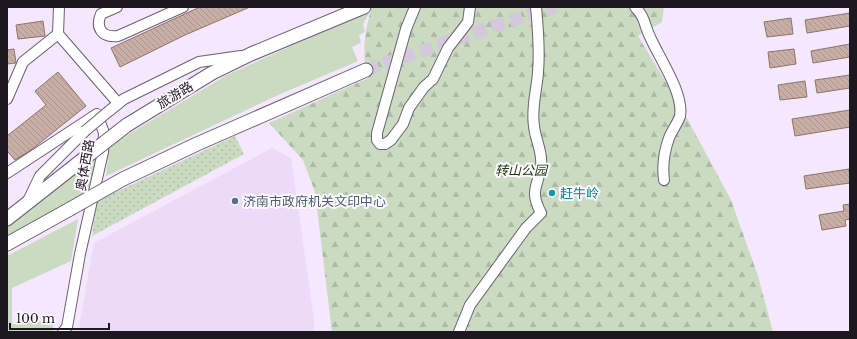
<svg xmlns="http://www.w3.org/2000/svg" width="857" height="339" font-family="'Libre Baskerville','Noto Sans SC',serif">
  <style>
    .built { fill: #ecdbf8 }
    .grass { fill: url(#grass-dots) }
    .forest { fill: url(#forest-firs) }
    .garden { fill: #cadbc2 }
    .building { fill: url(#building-back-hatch); stroke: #8c756b }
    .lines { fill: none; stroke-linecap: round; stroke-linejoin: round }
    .major-tunnel { stroke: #d4c8dd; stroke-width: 13; stroke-dasharray: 13 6; stroke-linecap: butt }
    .minor-casing { stroke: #6b6073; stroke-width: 12 }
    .major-casing { stroke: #6b6073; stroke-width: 15 }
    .minor { stroke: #fff; stroke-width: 10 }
    .major { stroke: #fff; stroke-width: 13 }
    .minor-bridge-casing { stroke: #6b6073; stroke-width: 12; stroke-linecap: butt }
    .major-bridge-casing { stroke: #6b6073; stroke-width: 15; stroke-linecap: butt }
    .minor-bridge { stroke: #fff; stroke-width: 10 }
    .major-bridge { stroke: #fff; stroke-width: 13 }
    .culture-dot { fill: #0f9aa8; stroke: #fcf9fe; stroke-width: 1.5 }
    .service-dot { fill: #5c6f8a; stroke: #fcf9fe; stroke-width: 1.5 }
    .labels { text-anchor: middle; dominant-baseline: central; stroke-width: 4; stroke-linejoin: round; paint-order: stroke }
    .street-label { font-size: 13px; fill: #1c1820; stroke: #fcf9fe }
    .park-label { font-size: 13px; font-style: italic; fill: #1c3909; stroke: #fcf9fe }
    .culture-label { font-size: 13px; fill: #0d838f; stroke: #fcf9fe; text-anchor: start }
    .service-label { font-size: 13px; fill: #4e5e75; stroke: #fcf9fe; text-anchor: start }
  </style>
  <defs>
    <pattern id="grass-dots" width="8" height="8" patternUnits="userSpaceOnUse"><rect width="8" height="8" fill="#cadbc2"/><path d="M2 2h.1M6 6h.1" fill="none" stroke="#adbba6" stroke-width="1.8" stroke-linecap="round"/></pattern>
    <pattern id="forest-firs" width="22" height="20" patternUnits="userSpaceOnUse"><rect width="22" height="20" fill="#cadbc2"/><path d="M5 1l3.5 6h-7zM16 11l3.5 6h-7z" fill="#adbba6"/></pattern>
    <pattern id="building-back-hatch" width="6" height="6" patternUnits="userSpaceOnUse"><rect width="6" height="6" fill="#c8aea4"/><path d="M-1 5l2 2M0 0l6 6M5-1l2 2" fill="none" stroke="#ab958d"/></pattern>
  </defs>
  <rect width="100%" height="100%" fill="#f4e7fe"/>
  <path class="built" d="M272,148L291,158L314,320V332H78L94,243Z"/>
  <path class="grass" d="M235,136L244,154L92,236L97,201Z"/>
  <path class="forest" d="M372,7H664L662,22L638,36L682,109L731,200L758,276L773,332H332L315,192L303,160L269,123L368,78C361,56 365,28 372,7Z"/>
  <g class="garden">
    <path d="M371,10L363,24L365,32L359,35L361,43L352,47L358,61L276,96L106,176L109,146L227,75Z"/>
    <path d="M98,156L91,190L7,238V226Z"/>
    <path d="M78,219L71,261L12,288V324L53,321V332H7V256Z"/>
  </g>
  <g class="building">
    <path d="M200,7H250L185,35L120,67L111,48Z"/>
    <path d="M850,13V26L807,33L805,20Z"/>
    <path d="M791,18L793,34L767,37L764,22Z"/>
    <path d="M43,21L45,36L18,39L16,25Z"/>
    <path d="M850,44V57L813,63L811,51Z"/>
    <path d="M14,49L16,63L7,64V50Z"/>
    <path d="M794,49L796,64L770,68L768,52Z"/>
    <path d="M58,72L86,106L31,150L15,160L7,151V136L46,105L35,91Z"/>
    <path d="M850,75V88L817,93L815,80Z"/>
    <path d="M805,81L807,97L780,100L778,85Z"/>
    <path d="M850,110V127L795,136L792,119Z"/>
    <path d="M849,169L850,183L806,189L804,176Z"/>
    <path d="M850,204V219L845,220L846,226L822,230L819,215L844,211L843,205Z"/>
  </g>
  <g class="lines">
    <path class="major-tunnel" d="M366,70L509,21L556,7"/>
    <g class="minor-casing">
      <g id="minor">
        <path d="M59,7L58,34L118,103"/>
        <path d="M117,7L101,14C95,28 102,38 118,36L183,7"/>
        <path d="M415,7L406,29L377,133V140L380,144H385L391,140L403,124L409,108L424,87L433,79L448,48L468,22L470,7"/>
        <path d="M635,7C646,18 644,26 651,39C660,59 684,94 680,116C678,123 672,130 669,138C664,152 662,165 664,180"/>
        <path d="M7,99L23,62L58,34"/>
        <path d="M109,111L124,99L199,62L241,56"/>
        <path d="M7,173L97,114L104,133L103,152L80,254L67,327L63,332"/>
        <path d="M28,201L40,176L85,131"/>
        <path d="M459,332L470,305L526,228L541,213C529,190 538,187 541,166C543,152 535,139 534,126C531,107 537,90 538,72C540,50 538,28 536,7"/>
      </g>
    </g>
    <g class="major-casing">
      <g id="major">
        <path d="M127,125L212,73L251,54L364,7"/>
        <path d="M123,179L197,144L366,70"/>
        <path d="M7,219L91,153"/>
        <path d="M7,244L70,209"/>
      </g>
    </g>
    <use href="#minor" class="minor"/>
    <use href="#major" class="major"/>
    <g class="minor-bridge-casing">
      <path id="minor-bridge" d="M85,131L109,111"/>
    </g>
    <g class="major-bridge-casing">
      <g id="major-bridge">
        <path d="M91,153L127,125"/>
        <path d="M70,209L123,179"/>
      </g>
    </g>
    <use href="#minor-bridge" class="minor-bridge"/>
    <use href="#major-bridge" class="major-bridge"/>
  </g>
  <circle class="culture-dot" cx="552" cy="193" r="4"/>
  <circle class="service-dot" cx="235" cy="201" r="4"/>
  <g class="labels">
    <g class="street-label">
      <text transform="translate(175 95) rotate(-31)">旅游路</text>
      <text transform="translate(85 165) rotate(-80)">奥体西路</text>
    </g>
    <g class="park-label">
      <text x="521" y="170">转山公园</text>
    </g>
    <g class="culture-label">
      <text x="560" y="193">赶牛岭</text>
    </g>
    <g class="service-label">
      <text x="243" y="201">济南市政府机关文印中心</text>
    </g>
  </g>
  <rect width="857" height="339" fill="none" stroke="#1c1820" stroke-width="16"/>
  <path d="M10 323v6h99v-6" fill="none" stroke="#1c1820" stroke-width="2"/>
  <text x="16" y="323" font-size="12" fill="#1c1820" stroke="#fcf9fe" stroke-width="3" paint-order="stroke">100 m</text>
</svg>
